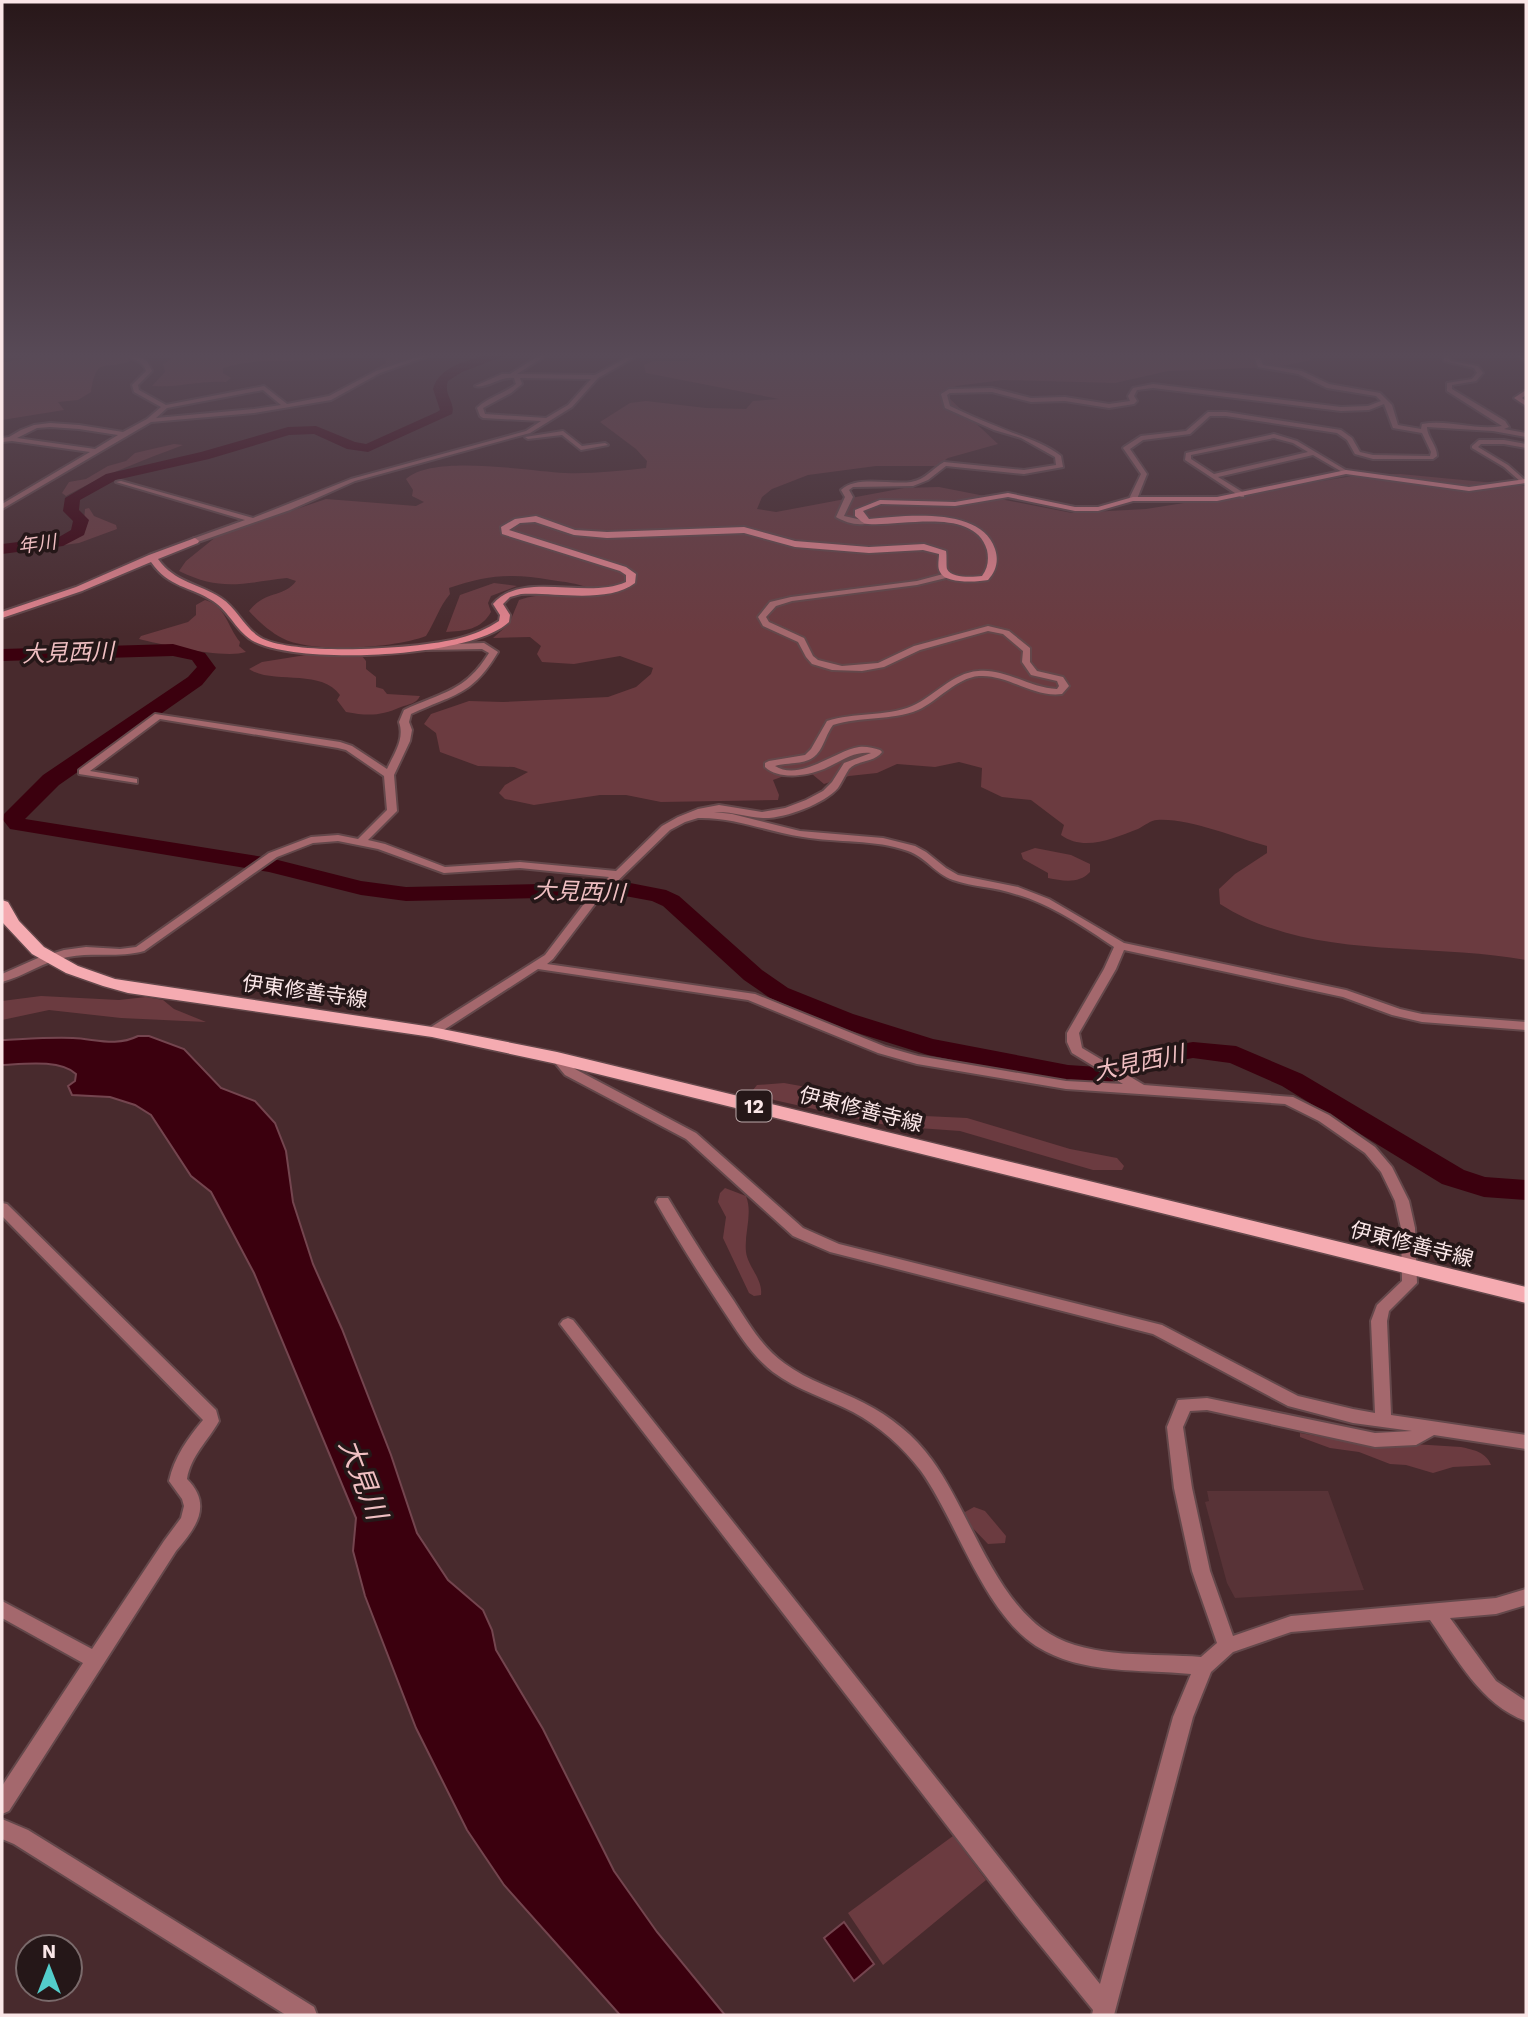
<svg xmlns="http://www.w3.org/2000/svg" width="1528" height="2017" font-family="'Work Sans','Noto Sans JP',sans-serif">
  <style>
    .built { fill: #583337 }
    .green { fill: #6b3b40 }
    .water { fill: #3b000e; stroke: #74454f; stroke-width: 2 }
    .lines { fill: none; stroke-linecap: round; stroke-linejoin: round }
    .river { fill: #3b000e; fill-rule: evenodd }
    .street-casing { stroke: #64484b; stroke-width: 4 }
    .secondary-casing { stroke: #64484b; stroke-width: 4 }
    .primary-casing { stroke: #64484b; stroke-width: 3 }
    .street { fill: #a4686d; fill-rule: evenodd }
    .secondary { fill: #e2838d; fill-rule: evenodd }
    .primary { fill: #f5abb1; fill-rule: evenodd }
    .labels { text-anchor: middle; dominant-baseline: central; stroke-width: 7; stroke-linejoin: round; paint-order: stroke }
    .far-water-label { font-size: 19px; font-style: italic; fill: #f0bfc2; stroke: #251718 }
    .shield { fill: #251718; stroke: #baa8a9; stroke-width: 2 }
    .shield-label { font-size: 19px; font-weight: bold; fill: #fae6e7 }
    .street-label { font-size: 21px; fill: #fae6e7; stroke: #251718 }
    .water-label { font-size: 23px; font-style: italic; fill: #f0bfc2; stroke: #251718 }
    .near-water-label { font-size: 28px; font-style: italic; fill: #f0bfc2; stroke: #251718 }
  </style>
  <rect width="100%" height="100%" fill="#482a2d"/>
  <path class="built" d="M1207,1491H1328L1364,1590L1235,1598L1227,1583L1205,1502L1209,1501Z"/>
  <g class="green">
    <path d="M46,353H121L131,361C103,371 97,355 91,392L78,400L58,402L64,410L2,420V363Z"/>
    <path d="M156,353H426L377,369H375L386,363L385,357C361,354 339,359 314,360C283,362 254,358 223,368V373L231,378L226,382C201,380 177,388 152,386L165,372L163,364L171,359Z"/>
    <path d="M719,353H984L990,357L1041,354L1103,358L1109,354L1107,353H1307L1311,360L1278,367L1168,371L1115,383L1003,380L956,386L950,390V399L998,444L948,458L936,466H876L808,475L772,489L762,497L757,509L776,512L904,488L939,487L1072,513L1146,509L1359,475L1400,474L1526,486V960C1426,942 1309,961 1220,904L1219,889L1235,874L1267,853V846C1235,838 1190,818 1157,820C1151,820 1144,826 1138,829C1114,838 1084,852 1061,835L1064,825L1031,800L1002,797L981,787L982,768L959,762L935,767L897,764L877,773L849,776L824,784L812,774L784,776L773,780L779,795L778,800L661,802L626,795H600L534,805L505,799L499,793L505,785L528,772L514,767L478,766L440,752L436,733L424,724L431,714L469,701L503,702L608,697L636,687L651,674L653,668L620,656L574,664L542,662L537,654L541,646L530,637L493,638L509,624L519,600C541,592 563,597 586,592L589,588C576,583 565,582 551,580C512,573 488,575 449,588L450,594C439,607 435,622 426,636C396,648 311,654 282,638C270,632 258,621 249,611C265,590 284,598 296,581L287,578C242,583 222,592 179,571L186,561L217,536L326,499L416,506L424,502L412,496L413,490L406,479C433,454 528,471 565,473C591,474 619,471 646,468L647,461L636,449L600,422L630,403L646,401L706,408L746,409L753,401L779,399L646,373L644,365L653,361H687Z"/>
    <path d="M174,444L183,445C144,460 103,475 66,496L62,493L69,482L86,479L108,466L126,461L135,453Z"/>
    <path d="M89,508L94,516L116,525L117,529L79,543L34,549L79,537L83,532L85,509Z"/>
    <path d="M494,583L517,586L491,596L488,603L491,612C481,630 464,631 446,632L460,595Z"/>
    <path d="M205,600C226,606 227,626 240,642L239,646L246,652C224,659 163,645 139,639L141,636L188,622L196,615V605Z"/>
    <path d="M312,654L362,656L366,661V669L376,677V687L383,689L387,694L420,696C416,704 409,704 401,707C381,716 368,716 346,712L337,700L340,695C321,668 272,685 249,669L262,662Z"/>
    <path d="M1035,848L1071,855L1090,864V872C1079,884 1063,881 1048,878V873L1023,859L1021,853Z"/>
    <path d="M41,996L119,1000L146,997L163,1000L174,1009L206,1022L121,1018L49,1010L2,1020V1001Z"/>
    <path d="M784,1083L812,1088L848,1098L867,1107L904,1115L967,1118L1070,1149L1117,1158L1124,1166L1122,1170H1093L960,1131L890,1126L774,1100L753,1090L757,1085Z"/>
    <path d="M725,1188L746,1196C753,1214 744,1233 746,1252C748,1267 763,1279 761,1295L754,1296L749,1293L723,1238L726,1217L718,1202L720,1193Z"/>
    <path d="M1300,1433L1334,1439L1461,1447C1474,1450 1486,1452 1491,1465L1453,1467L1433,1473L1406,1465L1390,1464L1359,1452L1330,1448L1300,1437Z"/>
    <path d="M974,1507L985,1511L1006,1536L1005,1543L988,1544L964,1519L965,1512Z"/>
    <path d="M953,1836L986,1880L883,1965L848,1913Z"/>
  </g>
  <g class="water">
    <path d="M138,1036H149L184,1049L221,1088L255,1101L275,1123L286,1151L293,1202L313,1264L342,1329L391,1455L417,1533L448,1580L483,1610L492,1630L496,1650L543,1729L614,1871L657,1932L725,2015H620L504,1885L467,1830L416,1728L365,1596L353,1551L356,1518L254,1273L211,1192L191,1176L151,1115L135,1105L110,1097L72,1095L68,1086L75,1081L76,1074C60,1059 23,1064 2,1065V1040C25,1039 50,1037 73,1038C96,1039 116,1047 138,1036Z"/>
    <path d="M844,1922L874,1964L854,1981L824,1938Z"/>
  </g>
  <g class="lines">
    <g class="river">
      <path d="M494,353H513L462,372L448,381C443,394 456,403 452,414L368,452L347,449L314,434L289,435L209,459L116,480L80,500L79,510L89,520L84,535L63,546L2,554V544L59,537L71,530L73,521L63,511L65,498L106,474L201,452L288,427L316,426L355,442L366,444L437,412L440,410L433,389C439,365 473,359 494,353Z"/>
      <path d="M173,644L205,653L216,668L202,685L59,785L25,819L270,858L361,881L406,887L625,882L666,890L679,896L762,970L788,988L853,1014L933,1039L1068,1065L1098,1067L1156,1048L1193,1042L1236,1046L1302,1074L1464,1170L1485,1177L1526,1180V1200L1484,1197L1442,1184L1282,1086L1230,1063L1193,1058L1170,1062L1100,1085L1068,1083L928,1055L835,1026L770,998L744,980L663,906L652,901L625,896L406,901L361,895L269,872L10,829L3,820L4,814L43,775L188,677L197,667L192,660L173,656L2,661V649Z"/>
    </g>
    <g class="street-casing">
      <g id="street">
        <path d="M122,353H130L147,361L152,371L138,385L139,390L166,405L264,386L287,404L329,396L376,371L429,353H437L380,373L331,400L254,413L151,422L2,509V504L90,452L12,441L2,442V438L9,437L21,430L34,425L50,423L79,425L123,432L147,419L161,407L134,392L132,385L146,371C143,360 131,359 122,353ZM263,390L281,405L254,409L156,418L167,408ZM50,427L79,429L118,435L95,449L17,438L37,428Z"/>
        <path d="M543,353H550L517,374L595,375L635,353H642L598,378L572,407L530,433L355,481L290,510L195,543L191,541L192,539L245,520L116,482L121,481L253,518L351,479L526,431L541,421L483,418L480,416L477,408C488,397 504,394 516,384L514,378C500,376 487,389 475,386L502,374H510ZM520,378L591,379L568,405L546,418L485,414L483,408L511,393L522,384Z"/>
        <path d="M1240,353H1249L1260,357L1263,365L1302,371L1329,384L1380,393L1392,405L1398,425L1421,429L1422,424C1449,419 1475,431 1502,426L1447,391V383L1472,379L1477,373L1474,368L1444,361V353H1450L1449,359L1451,361L1478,366L1483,373L1476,381L1452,385V389L1505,421L1509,427L1504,429L1526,433V437L1493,431L1427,427C1427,437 1437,445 1437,456L1433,459H1373L1355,454L1347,440L1337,433L1226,416H1210L1190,434L1143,440L1130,449L1147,474L1137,499L1133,501L1129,499L1141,474L1123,448L1124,447L1141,436L1186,431L1208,412H1226L1341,430L1352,438L1360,452L1373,455L1430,456L1431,452L1422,433L1393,428L1384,404L1369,410L1341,411L1153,388L1137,390L1134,396L1137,401L1134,404L1109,408L1065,401L1031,402L992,392L950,393L947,395L950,406C965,413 980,420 996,426C1018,436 1042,441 1061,456L1063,467L1024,474L946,466L928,480L913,486L853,487L849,490L853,497L844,516L871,522C861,527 846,523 836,517L845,497L841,490C856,475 891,485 911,482C925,480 933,468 944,462L1024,470L1056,465L1055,457L1021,438L994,430L945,408L941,394L949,389L992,388L1031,398L1065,397L1109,404L1130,401L1128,396L1133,388L1153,384L1341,407L1368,406L1381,401L1376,396L1327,388L1298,374L1258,367L1255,359Z"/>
        <path d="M1515,353H1521L1526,358V363Z"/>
        <path d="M563,431L582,446L605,443L608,445L581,450L562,435L528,439L525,437Z"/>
        <path d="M1274,434L1297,441L1349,472L1344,473L1313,455L1218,477L1244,493V497H1241L1185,460L1186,453ZM1274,438L1293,443L1308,452L1214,474L1191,459V455Z"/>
        <path d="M1479,440H1504L1526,444V448L1504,444H1481L1478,447L1508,465L1525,480V482H1521L1504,467L1472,448V446Z"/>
        <path d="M947,573L951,575L950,577L917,585L792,601L776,606L766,617L769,622L804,638L813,656L818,660L842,666L878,663L914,646L988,626L1009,631L1030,648V662L1037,671L1063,677L1069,686L1062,694C1033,698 1008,674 979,676C956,678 938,701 918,710C891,721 861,716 833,725C827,733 825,742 820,750C809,767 791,761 775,766C800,782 834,751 859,747C866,746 873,748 880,750L882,752C874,763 857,760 849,769C845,775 842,782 838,788C824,804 784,819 763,818C746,817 731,811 714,812L732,814L800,831L883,838L915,846L926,852L946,868L958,875L1018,887L1049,899L1124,943L1346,990L1400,1009L1422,1014L1526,1022V1030L1422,1022L1392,1015L1343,997L1124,950L1116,969L1079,1033L1082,1048L1144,1085L1293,1097L1329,1115L1375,1147L1392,1167L1409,1201L1415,1228L1417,1283L1389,1311L1387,1321L1391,1415L1526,1435V1449L1434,1435L1416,1445L1375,1447L1207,1410L1190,1411L1183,1427L1192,1488L1210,1571L1233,1636L1291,1616L1496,1598L1526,1589V1605L1496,1614L1450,1618L1496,1681L1526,1701V1721C1481,1705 1456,1657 1430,1620L1291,1632L1233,1652L1211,1672L1193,1717L1114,2015H1092L1093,2010L1019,1919L560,1324L563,1320L568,1318L573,1320L1035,1903L1100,1984L1173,1717L1191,1674C1140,1669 1082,1675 1036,1646C982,1610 958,1523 921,1471C903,1447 879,1426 853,1412C826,1398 797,1390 773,1372C752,1356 737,1331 723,1310C700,1275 677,1239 656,1202L658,1198H668C689,1233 711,1268 734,1301C748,1323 762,1347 784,1363C808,1381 837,1389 864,1403C890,1416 915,1436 932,1460C970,1512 994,1600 1050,1634C1090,1659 1155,1653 1201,1657L1217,1643L1192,1571L1174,1488L1167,1427L1178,1400L1207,1398L1375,1433L1412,1431L1353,1423L1288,1406L1153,1334L830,1252L793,1236L686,1139L565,1075L551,1058L557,1054L562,1055L575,1069L696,1133L803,1228L839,1244L1162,1325L1298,1396L1353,1409L1375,1413L1371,1321L1377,1305L1402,1281L1401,1228L1395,1201L1381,1172L1365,1153L1319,1121L1285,1104L1066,1089L917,1064L878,1053L748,1000L538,969L436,1035H428L426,1032L428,1029L545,955L590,896L609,877L520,868L444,873L378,849L338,841L313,843L277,857L144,951C119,958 94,952 68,957C44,961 25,976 2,982V974L38,958L64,950L86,947L120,949L136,947L269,853L311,837L338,835L358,839L387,810L384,776L346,750L338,748L160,719L90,771L137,779V783L79,774V770L155,714L340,742L352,746L387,769C394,754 405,739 399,722L404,710C442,692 465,692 489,653L482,649L426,650L423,649V645L484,643L498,652C472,696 454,694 411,714L409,722L412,730L410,741L394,775L397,811L368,840L385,844L445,867L520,862L616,871L662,826L678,817L698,809L719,805L762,812L785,808L806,800L823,791L832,782L844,763L871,753C853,751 840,762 824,769C806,776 779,780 765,767V763L769,761L805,755L811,749L827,721C854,712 885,717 912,706C935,696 952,673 978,671C1005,668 1030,688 1057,689L1059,686L1057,681L1031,675L1022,662L1023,651L1003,634L988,631L920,650L884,667L862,671L832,670L812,664L806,657L798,642L763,626L758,617L770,602L791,597L917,581ZM698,818C735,817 767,832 803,837C837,843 875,839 908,851C926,857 935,874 953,880C973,887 995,887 1015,894C1051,904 1084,927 1114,947L1104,969L1067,1033V1042L1072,1053L1123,1084L1066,1081L918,1056L886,1047L755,994L547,964L553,959L598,900L670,830L685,822Z"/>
        <path d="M2,1203L7,1204L216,1410L219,1421C208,1441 191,1455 187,1479C213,1505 196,1528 176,1551L9,1811L2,1814V1786L83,1663L2,1618V1601L92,1649L164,1541L181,1518L184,1506L182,1499L169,1481C174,1457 188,1438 203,1420L2,1216Z"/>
        <path d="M2,1819L28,1830L314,2007L317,2015H286L14,1844L2,1839Z"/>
      </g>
    </g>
    <g class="secondary-casing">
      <g id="secondary">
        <path d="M1526,390V395L1522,398L1526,401V406L1514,398Z"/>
        <path d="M1346,470L1469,487L1526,479V483L1469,491L1346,474L1217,501H1133L1098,511H1075L1008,497L955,506L881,504L863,511L869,519C904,516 981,506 995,549C999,561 996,571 988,580C977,582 945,584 940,572C937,567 939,560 939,554L923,550L869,553L795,547L744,533L607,538L574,535L535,522L520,523L509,530L626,567L636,574L635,583C608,604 554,592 521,594L510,597L503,604L510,615L509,622C471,658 301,665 255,642C237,633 230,612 213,601C190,586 169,588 151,562L82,591L2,618V612L76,587L149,555L195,538L199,541L198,543L158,559C175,583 199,583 221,598C238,609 245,630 263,639C300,656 420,649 460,638C475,634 487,629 499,621L500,615L493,604C522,570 586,600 626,582V575L620,571L502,534L501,527L515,519L536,516L575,530L607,532L744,527L795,541L869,547L924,544L946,551C947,556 946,565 947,569C952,579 974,577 982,576C988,568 989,559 987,550C974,506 900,527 868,524C863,524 859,519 855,516V510L880,500L955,502L1008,493L1075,507H1098L1133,497H1217Z"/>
      </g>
    </g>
    <g class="primary-casing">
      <path id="primary" d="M2,900L8,902L19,921L44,947L78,966L115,979L432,1027L557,1052L1526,1287V1303L557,1064L432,1037L128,993L103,986L66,973L32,954L3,923Z"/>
    </g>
    <use href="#street" class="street"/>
    <use href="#secondary" class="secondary"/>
    <use href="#primary" class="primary"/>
  </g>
  <linearGradient id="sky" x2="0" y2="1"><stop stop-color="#281719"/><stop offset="0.56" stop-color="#584a57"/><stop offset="1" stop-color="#584a57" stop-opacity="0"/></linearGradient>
  <rect width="1528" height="635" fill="url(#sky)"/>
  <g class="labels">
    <g class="far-water-label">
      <text transform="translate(37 544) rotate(-8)">年川</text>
    </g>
    <rect class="shield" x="736.5" y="1090.5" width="35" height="31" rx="5"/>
    <g class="shield-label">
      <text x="754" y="1106">12</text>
    </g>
    <g class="street-label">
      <text transform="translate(305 991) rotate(8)">伊東修善寺線</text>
      <text transform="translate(861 1109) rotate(14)">伊東修善寺線</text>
      <text transform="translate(1412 1244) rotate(14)">伊東修善寺線</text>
    </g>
    <g class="water-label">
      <text transform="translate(68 653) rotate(-2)">大見西川</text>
      <text transform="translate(579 892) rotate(2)">大見西川</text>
      <text transform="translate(1139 1063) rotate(-12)">大見西川</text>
    </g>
    <g class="near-water-label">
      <text transform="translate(363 1479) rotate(69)">大見川</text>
    </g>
  </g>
  <rect width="1528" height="2017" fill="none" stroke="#fae6e7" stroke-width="7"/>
  <g transform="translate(49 1968)"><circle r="33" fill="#251718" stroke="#7a6a6b" stroke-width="2"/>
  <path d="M0-5L12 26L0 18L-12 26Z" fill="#53cdcb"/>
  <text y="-10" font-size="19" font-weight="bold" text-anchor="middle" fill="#fae6e7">N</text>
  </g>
</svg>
